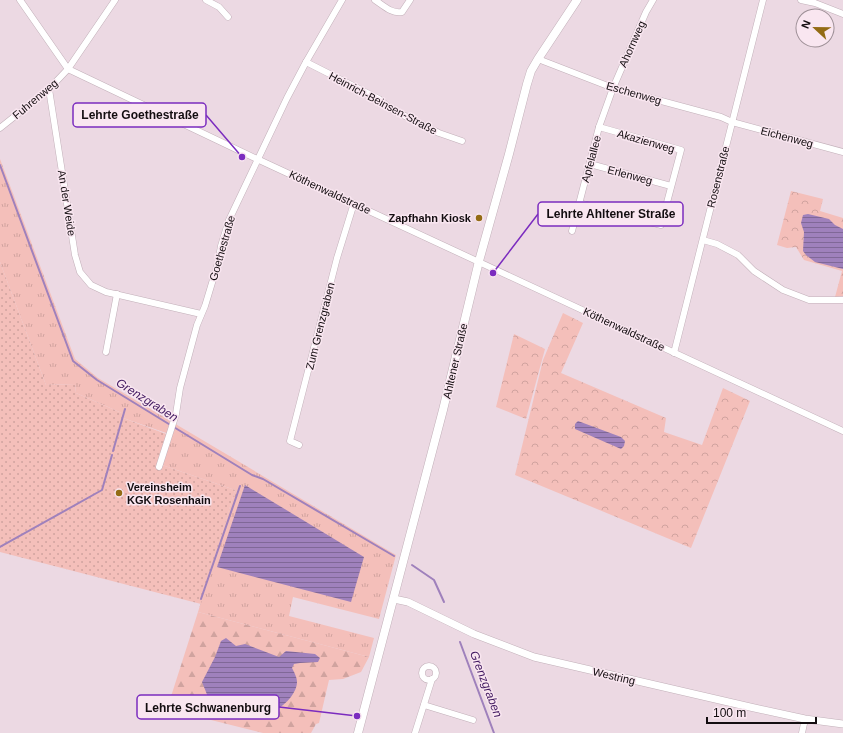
<svg xmlns="http://www.w3.org/2000/svg" width="843" height="733" font-family="Arial,sans-serif">
  <style>
    .grass { fill: url(#grass-tufts) }
    .forest { fill: url(#forest-firs) }
    .park { fill: url(#park-crowns) }
    .garden { fill: url(#garden-dots) }
    .water { fill: url(#water-rules) }
    .lines { fill: none; stroke-linecap: round; stroke-linejoin: round }
    .stream { stroke: #9f81bc; stroke-width: 2 }
    .minor-casing { stroke: #c2b0b9; stroke-width: 7 }
    .tertiary-casing { stroke: #c2b0b9; stroke-width: 8 }
    .secondary-casing { stroke: #c2b0b9; stroke-width: 9 }
    .minor { stroke: #fff; stroke-width: 6 }
    .tertiary { stroke: #fff; stroke-width: 7 }
    .secondary { stroke: #fff; stroke-width: 8 }
    .poi-dot { fill: #936b14; stroke: #f9e6f0; stroke-width: 1.5 }
    .labels { text-anchor: middle; dominant-baseline: central; stroke-width: 3; stroke-linejoin: round; paint-order: stroke }
    .street-label { font-size: 11px; fill: #130d10; stroke: #f9e6f0 }
    .poi-label { font-size: 11px; font-weight: bold; fill: #130d10; stroke: #f9e6f0; text-anchor: end }
    .water-label { font-size: 12px; font-style: italic; fill: #411960; stroke: #f9e6f0 }
    .leader { fill: none; stroke: #7b2cbf; stroke-width: 1.5 }
    .callout-dot { fill: #7b2cbf; stroke: #f9e6f0; stroke-width: 1.5 }
    .callout { fill: #f9e6f0; stroke: #7b2cbf; stroke-width: 1.5 }
    .callout-label { font-size: 12px; text-anchor: middle; font-weight: bold; fill: #130d10 }
  </style>
  <defs>
    <pattern id="grass-tufts" width="24" height="20" patternUnits="userSpaceOnUse"><rect width="24" height="20" fill="#f4bfba"/><path d="M3 7l-1-3M5 7V3M7 7l1-3M15 17l-1-3M17 17v-4M19 17l1-3" fill="none" stroke="#d0a39f"/></pattern>
    <pattern id="forest-firs" width="22" height="20" patternUnits="userSpaceOnUse"><rect width="22" height="20" fill="#f4bfba"/><path d="M5 1l3.5 6h-7zM16 11l3.5 6h-7z" fill="#d0a39f"/></pattern>
    <pattern id="park-crowns" width="20" height="18" patternUnits="userSpaceOnUse"><rect width="20" height="18" fill="#f4bfba"/><path d="M2 6a3 3 0 1 1 6 0M12 15a3 3 0 1 1 6 0" fill="none" stroke="#d0a39f"/></pattern>
    <pattern id="garden-dots" width="8" height="8" patternUnits="userSpaceOnUse"><rect width="8" height="8" fill="#f4bfba"/><path d="M2 2h.1M6 6h.1" fill="none" stroke="#d0a39f" stroke-width="1.8" stroke-linecap="round"/></pattern>
    <pattern id="water-rules" width="6" height="5" patternUnits="userSpaceOnUse"><rect width="6" height="5" fill="#9f81bc"/><path d="M0 2.5h6" fill="none" stroke="#806897"/></pattern>
  </defs>
  <rect width="100%" height="100%" fill="#ecd9e3"/>
  <path class="grass" d="M0,159L75,359L98,378L396,555L379,619L293,597L289,616L374,638L369,657L198,612L235,490L162,465L169,434L123,418L124,414L76,393L75,384L46,385L0,262Z"/>
  <path class="forest" d="M198,612L369,657L361,672L343,679L329,680L319,723L316,724L311,733H263L167,709Z"/>
  <g class="park">
    <path d="M791,191L823,199L820,211L843,218V296L835,297L842,271L804,260L796,247L787,248L777,245Z"/>
    <path d="M563,313L583,323L561,373L666,418L664,432L702,445L723,388L750,401L691,548L515,475L543,360Z"/>
    <path d="M514,334L545,349L526,419L496,407Z"/>
  </g>
  <path class="garden" d="M0,262L46,385L75,384L76,393L124,414L123,418L169,435L162,465L235,490L201,604L0,552Z"/>
  <g class="water">
    <path d="M808,214L829,219L835,225L843,229V269L815,262L806,255L803,251L804,232L801,223L803,215Z"/>
    <path d="M578,421L621,437L625,441L624,446L621,449L575,429V424Z"/>
    <path d="M245,485L364,557L351,602L217,567Z"/>
    <path d="M226,638L236,646L245,644L279,657L286,651L315,654L320,658L318,662L300,663L294,664L292,668C294,672 297,677 297,682C297,694 281,711 269,711C256,711 244,707 234,700L230,703L208,697L202,682L215,657L221,641Z"/>
  </g>
  <g class="lines">
    <g class="stream">
      <path d="M0,165L73,361L97,380L252,475L263,479L394,556"/>
      <path d="M113,451L125,409"/>
      <path d="M0,547L102,490L112,455"/>
      <path d="M412,565L434,580L444,602"/>
      <path d="M201,599L240,486"/>
      <path d="M460,642L494,733"/>
    </g>
    <g class="minor-casing">
      <g id="minor">
        <path d="M20,0L68,69L257,159L843,431"/>
        <path d="M206,0L219,7L228,17"/>
        <path d="M375,0C384,6 392,14 402,12L410,0"/>
        <path d="M801,0L815,3L843,14"/>
        <path d="M538,59L613,88L721,117L732,122L843,152"/>
        <path d="M306,62L379,99L391,109L439,133L462,141"/>
        <path d="M49,89L75,255L80,272L91,285L106,292L201,314"/>
        <path d="M0,128L49,89L68,69L115,0"/>
        <path d="M590,164L671,186"/>
        <path d="M579,203L661,225L681,150L599,127"/>
        <path d="M572,231L599,127L613,88L646,12L653,0"/>
        <path d="M703,240L717,244L738,255L754,271L783,290L809,300H843"/>
        <path d="M106,352L117,294"/>
        <path d="M674,353L763,0"/>
        <path d="M299,445L290,441L337,258L354,203"/>
        <path d="M159,467L176,414L180,388L197,325L205,306L218,263L221,246L229,220L287,98L306,62L342,0"/>
        <circle cx="429" cy="673" r="7"/>
        <path d="M424,705L473,720"/>
        <path d="M415,733L432,679"/>
        <path d="M802,733L805,719"/>
      </g>
    </g>
    <g class="tertiary-casing">
      <path id="tertiary" d="M394,599L408,602L474,634L534,657L750,707L805,719L843,724"/>
    </g>
    <g class="secondary-casing">
      <path id="secondary" d="M358,733L443,410L479,261L509,154L527,84L531,71L538,59L577,0"/>
    </g>
    <use href="#minor" class="minor"/>
    <use href="#tertiary" class="tertiary"/>
    <use href="#secondary" class="secondary"/>
  </g>
  <g class="poi-dot">
    <circle cx="479" cy="218" r="4"/>
    <circle cx="119" cy="493" r="4"/>
  </g>
  <g class="labels">
    <g class="street-label">
      <text transform="translate(632 44) rotate(-66)">Ahornweg</text>
      <text transform="translate(634 93) rotate(16)">Eschenweg</text>
      <text transform="translate(35 99) rotate(-40)">Fuhrenweg</text>
      <text transform="translate(383 103) rotate(28)">Heinrich-Beinsen-Straße</text>
      <text transform="translate(787 137) rotate(15)">Eichenweg</text>
      <text transform="translate(646 141) rotate(16)">Akazienweg</text>
      <text transform="translate(591 159) rotate(-75)">Apfelallee</text>
      <text transform="translate(630 175) rotate(15)">Erlenweg</text>
      <text transform="translate(718 177) rotate(-76)">Rosenstraße</text>
      <text transform="translate(330 192) rotate(25)">Köthenwaldstraße</text>
      <text transform="translate(67 203) rotate(81)">An der Weide</text>
      <text transform="translate(222 248) rotate(-74)">Goethestraße</text>
      <text transform="translate(320 326) rotate(-76)">Zum Grenzgraben</text>
      <text transform="translate(624 329) rotate(25)">Köthenwaldstraße</text>
      <text transform="translate(455 361) rotate(-77)">Ahltener Straße</text>
      <text transform="translate(614 676) rotate(13)">Westring</text>
    </g>
    <g class="poi-label">
      <text x="471" y="218">Zapfhahn Kiosk</text>
      <text x="127" y="487" text-anchor="start">Vereinsheim<tspan x="127" dy="13">KGK Rosenhain</tspan></text>
    </g>
    <g class="water-label">
      <text transform="translate(147 400) rotate(32)">Grenzgraben</text>
      <text transform="translate(486 684) rotate(69)">Grenzgraben</text>
    </g>
  </g>
  <path class="leader" d="M242 157L206 115M493 273L538 214M357 716L279 707"/>
  <g class="callout-dot">
    <circle cx="242" cy="157" r="4"/>
    <circle cx="493" cy="273" r="4"/>
    <circle cx="357" cy="716" r="4"/>
  </g>
  <g class="callout">
    <rect x="73" y="103" width="133" height="24" rx="4"/>
    <rect x="538" y="202" width="145" height="24" rx="4"/>
    <rect x="137" y="695" width="142" height="24" rx="4"/>
  </g>
  <g class="callout-label">
    <text x="140" y="119">Lehrte Goethestraße</text>
    <text x="611" y="218">Lehrte Ahltener Straße</text>
    <text x="208" y="712">Lehrte Schwanenburg</text>
  </g>
  <g transform="translate(815 28) rotate(292)"><circle r="19" fill="#f9e6f0" stroke="#9d8f96"/>
  <path d="M0-3L7 15L0 10L-7 15Z" fill="#936b14"/>
  <text y="-6" font-size="11" font-weight="bold" text-anchor="middle" fill="#130d10">N</text>
  </g>
  <path d="M707 717v6h109v-6" fill="none" stroke="#130d10" stroke-width="2"/>
  <text x="713" y="717" font-size="12" fill="#130d10" stroke="#f9e6f0" stroke-width="3" paint-order="stroke">100 m</text>
</svg>
